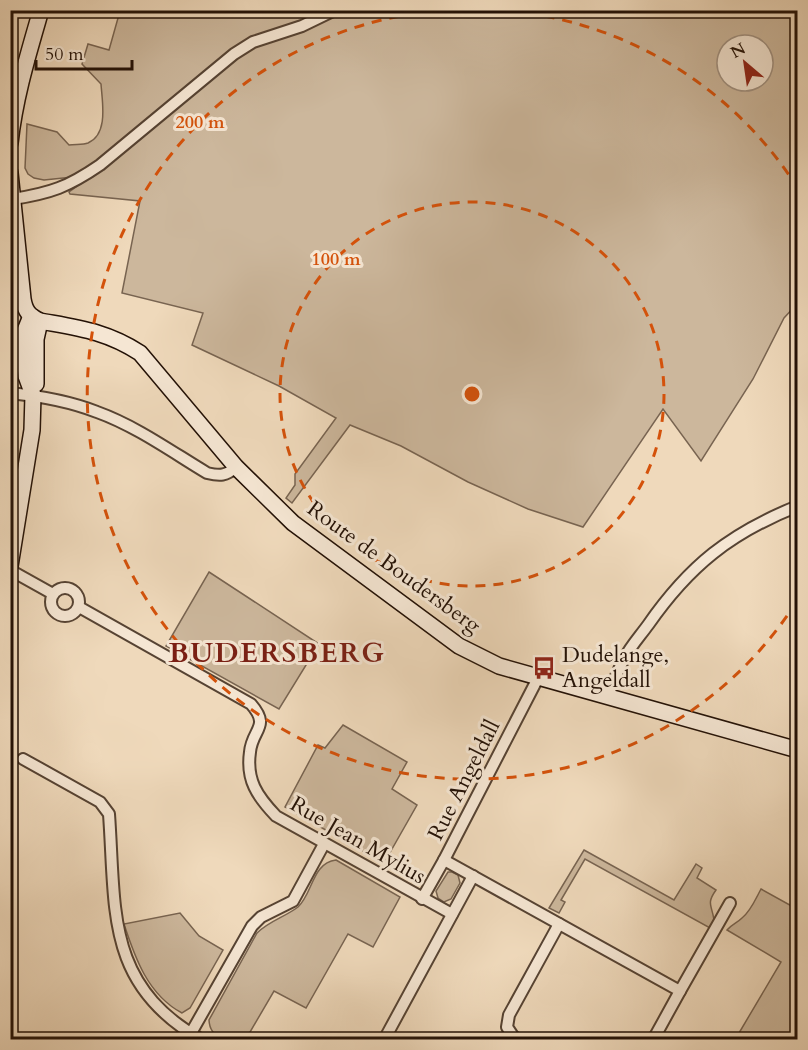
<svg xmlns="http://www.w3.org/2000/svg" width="808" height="1050" font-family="Cardo,serif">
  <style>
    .green { fill: #ccb79c; stroke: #786451; stroke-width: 1.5; fill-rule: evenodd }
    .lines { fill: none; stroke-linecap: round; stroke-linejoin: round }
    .minor-casing { stroke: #564333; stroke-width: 14 }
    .secondary-casing { stroke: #231106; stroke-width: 18 }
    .minor { stroke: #f5e6d3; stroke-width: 10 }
    .secondary { stroke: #f5e6d3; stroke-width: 15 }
    .ring { fill: none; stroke: #d4520b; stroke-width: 3; stroke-dasharray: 10 8 }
    .labels { text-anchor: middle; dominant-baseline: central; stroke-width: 6; stroke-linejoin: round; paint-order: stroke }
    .street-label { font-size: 22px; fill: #231106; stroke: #f5e6d3 }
    .poi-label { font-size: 22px; fill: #231106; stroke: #f5e6d3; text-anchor: start }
    .district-label { font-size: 28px; font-weight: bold; letter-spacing: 1.5px; fill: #7a1f14; stroke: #f5e6d3 }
    .centre { fill: #d4520b; stroke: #f5e6d3; stroke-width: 3 }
    .ring-label { font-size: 18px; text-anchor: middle; font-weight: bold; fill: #d4520b; stroke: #f5e6d3; stroke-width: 6; stroke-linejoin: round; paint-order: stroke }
  </style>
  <rect width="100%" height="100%" fill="#efd9bb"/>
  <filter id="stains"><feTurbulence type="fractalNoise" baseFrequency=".00333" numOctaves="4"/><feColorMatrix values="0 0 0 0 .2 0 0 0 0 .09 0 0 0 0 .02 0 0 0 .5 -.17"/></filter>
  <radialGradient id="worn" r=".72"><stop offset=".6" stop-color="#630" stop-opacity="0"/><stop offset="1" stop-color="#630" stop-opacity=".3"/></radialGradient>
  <g class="green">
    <path d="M118,11H797V304L784,318L753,379L701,461L663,409L583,527L528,509L468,482L401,446L350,425L292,503L286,498L295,485V474L336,418L279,386L192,345L203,313L122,293L140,201L70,194L69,192L103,168L203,74L93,164L73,177L44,180L34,178L28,174L25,168L27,124L57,132L69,145C75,144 83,145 88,143C109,134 102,101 101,84L82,64L88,44L109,50L120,11ZM727,45H763V81H727Z"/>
    <path d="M209,572L319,644L279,709L166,646Z"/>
    <path d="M343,725L407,762L392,789L417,805L384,863L285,807L318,745L325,748Z"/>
    <path d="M584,850L674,900L696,864L702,868L697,878L716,890C706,904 712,905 714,920L710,928L585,859L561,900L565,902L559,913L549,908Z"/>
    <path d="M336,860L400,897L373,947L348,934L306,1008L274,991L246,1039C230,1040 210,1041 209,1020L257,933C269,921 285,917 298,907C313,893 312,863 336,860Z"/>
    <path d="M448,872H452L458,875L460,883L451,899L444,902L438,898L436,891Z"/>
    <path d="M761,889L797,909V1039H744L739,1033L781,962L727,930C732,924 737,923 742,918C751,911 756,898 761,889Z"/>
    <path d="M180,913L199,936L223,950L190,1008L182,1013C148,995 135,958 124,924Z"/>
  </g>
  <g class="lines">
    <g class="minor-casing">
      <g id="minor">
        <path d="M13,199C51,193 68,187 100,165L234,54L253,42L302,26L335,10"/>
        <path d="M10,393C40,396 69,401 97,412C136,426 172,452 207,473C220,476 226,476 236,467"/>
        <path d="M10,570L53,594"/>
        <circle cx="65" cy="602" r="14"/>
        <path d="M79,607L251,704C271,727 252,729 250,752C246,780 257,796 276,816L452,914"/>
        <path d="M607,697C613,685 617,672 624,659C630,647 640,636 648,625C689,566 730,533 798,506"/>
        <path d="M23,759L100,802L109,814C116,911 105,985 202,1040"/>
        <path d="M444,860L680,991L653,1040"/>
        <path d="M422,899L444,860L538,678"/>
        <path d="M680,991L730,903"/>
        <path d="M191,1033L252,926L261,917L293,901L324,844"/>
        <path d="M384,1040L473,876"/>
        <path d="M519,1040L513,1036L507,1027L509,1015L559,924"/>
      </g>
    </g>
    <g class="secondary-casing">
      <g id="secondary">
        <path d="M10,143C15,97 28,55 41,10"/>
        <path d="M10,173L23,299C25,311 29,316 40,321C78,328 106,331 140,353L236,467L293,523L459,646L499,666L798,750"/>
        <path d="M36,384V339L40,321"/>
        <path d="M10,566L32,430L33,395L26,376L23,342L24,333L31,316"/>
      </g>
    </g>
    <use href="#minor" class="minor"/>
    <use href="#secondary" class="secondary"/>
  </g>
  <g class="ring">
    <circle cx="472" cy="394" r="192"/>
    <path d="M797 601A385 385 0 1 1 435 11M509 11A385 385 0 0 1 797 187"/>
  </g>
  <defs>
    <g id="bus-bare" transform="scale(1.8)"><path d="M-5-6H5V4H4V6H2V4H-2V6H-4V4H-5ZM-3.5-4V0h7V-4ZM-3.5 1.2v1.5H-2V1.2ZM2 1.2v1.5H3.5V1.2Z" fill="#8f2418" stroke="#f5e6d3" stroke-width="2.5" paint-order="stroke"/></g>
  </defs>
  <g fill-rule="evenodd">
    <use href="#bus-bare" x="544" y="668"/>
  </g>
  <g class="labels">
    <g class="street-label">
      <text transform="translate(394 567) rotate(36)">Route de Boudersberg</text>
      <text transform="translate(464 780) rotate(-63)">Rue Angeldall</text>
      <text transform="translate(358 840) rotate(30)">Rue Jean Mylius</text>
    </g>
    <g class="poi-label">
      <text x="562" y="655">Dudelange,<tspan x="562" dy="25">Angeldall</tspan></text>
    </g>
    <g class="district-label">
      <text x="277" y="653">BUDERSBERG</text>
    </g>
  </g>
  <circle cx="472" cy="394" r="9" class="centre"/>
  <g class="ring-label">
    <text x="200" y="128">200 m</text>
    <text x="336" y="265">100 m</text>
  </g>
  <rect width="808" height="1050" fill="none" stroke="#efd9bb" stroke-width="36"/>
  <rect x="12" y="12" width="784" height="1026" fill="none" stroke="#231106" stroke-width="3"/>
  <rect x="18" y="18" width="772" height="1014" fill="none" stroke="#231106" stroke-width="1.5"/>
  <g transform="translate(745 63) rotate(331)"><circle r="28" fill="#f5e6d3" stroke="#a19181" stroke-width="1.5"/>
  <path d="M0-4.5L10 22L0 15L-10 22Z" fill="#8f2418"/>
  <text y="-9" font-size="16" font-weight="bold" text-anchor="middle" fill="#231106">N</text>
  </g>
  <path d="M36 60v9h96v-9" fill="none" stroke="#231106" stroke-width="3"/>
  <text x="45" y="60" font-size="18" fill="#231106" stroke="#f5e6d3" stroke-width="4.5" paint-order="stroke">50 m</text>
  <rect width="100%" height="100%" filter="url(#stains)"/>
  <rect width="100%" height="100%" fill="url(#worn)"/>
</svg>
